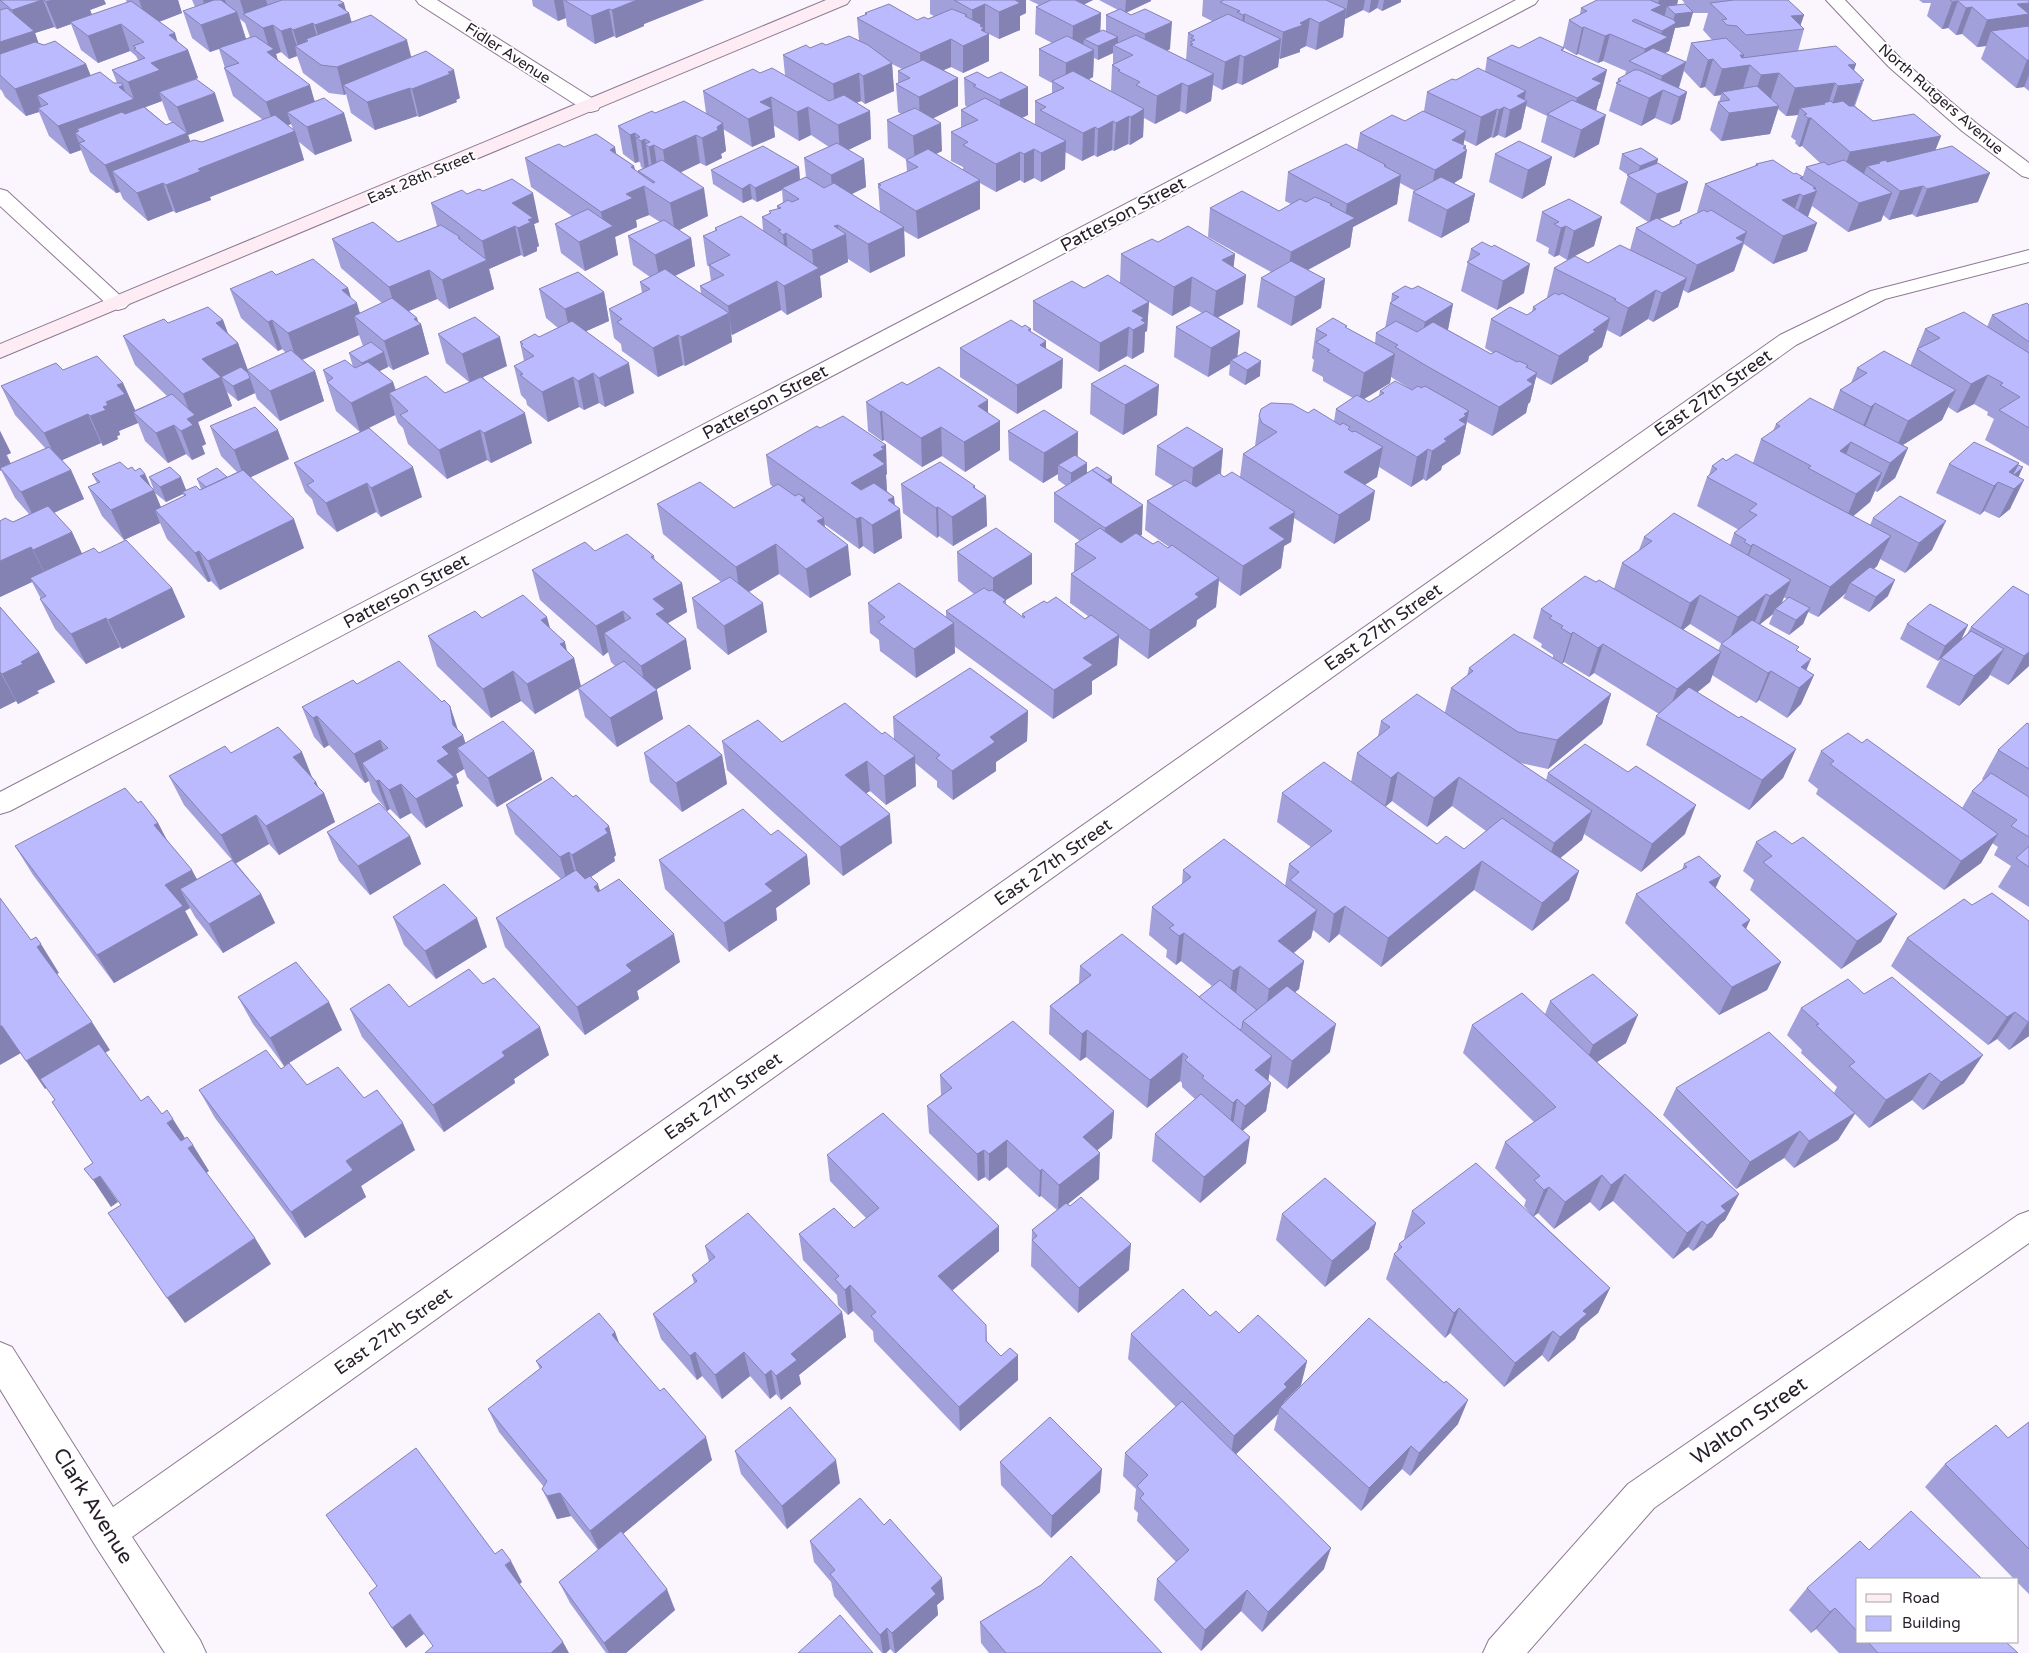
<svg xmlns="http://www.w3.org/2000/svg" width="2029" height="1653" font-family="'Varela Round',sans-serif">
  <style>
    .lines { fill: none; stroke-linecap: round; stroke-linejoin: round }
    .street-casing { stroke: #8e7894; stroke-width: 2 }
    .secondary-casing { stroke: #8e7894; stroke-width: 2 }
    .street { fill: #fff; fill-rule: evenodd }
    .secondary { fill: #fdecf3; fill-rule: evenodd }
    .wall { fill: #a2a0da; fill-rule: evenodd }
    .shaded-wall { fill: #8482b2 }
    .building { fill: #bcbafe; stroke: #8482b2 }
    .labels { text-anchor: middle; dominant-baseline: central; stroke-width: 4; stroke-linejoin: round; paint-order: stroke }
    .far-street-label { font-size: 15px; fill: #251d28; stroke: #fff }
    .street-label { font-size: 18px; fill: #251d28; stroke: #fff }
    .near-street-label { font-size: 21px; fill: #251d28; stroke: #fff }
  </style>
  <rect width="100%" height="100%" fill="#fbf6fd"/>
  <g class="lines">
    <g class="street-casing">
      <g id="street">
        <path d="M416,0H437L598,102L600,106L598,110L591,112L584,110L419,4Z"/>
        <path d="M1516,0H1538L1535,4L10,811L0,814V792Z"/>
        <path d="M1826,0H1845L1901,59L1976,123L2029,163V178L2022,176L1962,131L1889,67Z"/>
        <path d="M0,189L7,191L125,300L129,304L125,308L118,310L111,308L0,206Z"/>
        <path d="M2029,250V262L1885,299L1796,345L132,1537L200,1640L206,1653H165L95,1545L0,1389V1342L12,1347L113,1507L1780,335L1871,291Z"/>
        <path d="M2029,1211V1243L1654,1508L1527,1653H1483L1489,1640L1628,1484L2018,1215Z"/>
      </g>
    </g>
    <g class="secondary-casing">
      <path id="secondary" d="M826,0H850L847,4L0,358V344Z"/>
    </g>
    <use href="#street" class="street"/>
    <use href="#secondary" class="secondary"/>
  </g>
  <g class="wall">
    <path d="M0,0H104L106,4L90,10L92,15L127,3L126,0H178L182,13L159,22L178,42L188,50L198,78L167,89L224,121L188,135L190,141L202,142L263,120L233,96L224,68H225L219,49L210,52L192,38L183,11L195,7L192,0H339L346,11L349,13L352,23L411,57L460,98L456,100L457,102L419,117L417,116L375,130L351,113L346,94L344,95L329,93L303,73L297,56L289,59L281,52L276,54L278,61L315,101L344,113L352,141L315,155L299,142L304,160L210,197L211,200L176,213L173,211L148,221L123,199L120,192L116,193L90,172L81,150L70,154L49,136L39,112L26,116L5,97L2,91L0,89ZM240,19L245,23L250,37L246,39ZM71,24L81,50L98,63L130,51L136,56L138,60L112,70L117,83H114L90,75L86,64L38,43L35,33L54,27L57,29ZM162,101L169,120L172,122L166,125L145,107ZM291,124L293,129L287,125Z"/>
    <path d="M532,0H704L644,24V26L616,38L614,36L595,44L567,26L566,18L558,21L533,6Z"/>
    <path d="M930,0H1026V13L1020,16V30L999,39L985,32L989,61L963,73L951,67L943,70L958,78V106L933,118L942,151L936,154L963,170V167L951,161V132L961,128V110L967,107L965,105L964,78L1028,115L1022,118L1035,125V101L1052,93V83L1039,76V49L1052,43L1035,34L1036,7L1039,5L1029,0H1093L1083,5L1101,13L1100,31H1106V15L1118,10L1099,0H1151V1L1126,13L1170,49L1167,51L1186,60L1188,33L1212,21L1202,16L1203,0H1401V2L1382,11L1377,8L1369,13L1363,10L1345,19L1343,37L1316,50L1306,46L1300,49V52L1279,59L1278,67L1242,85L1237,83L1222,90L1213,85L1211,101L1186,114L1180,111L1155,124L1144,118L1143,137L1130,145L1128,144L1114,151L1112,150L1097,157L1094,155L1082,161L1065,152V169L1041,182L1034,178L1024,183L1020,180L996,192L980,183V209L918,239L904,231L905,256L870,273L848,259V262L820,276L822,297L787,315L781,310L732,335L731,334L732,342L685,366L683,365L658,377L622,351L621,344L614,338L609,309L642,293L640,282L650,277L633,265L628,236L660,222L649,215L636,220L637,227L615,237L618,255L585,271L561,253L555,224L572,216L531,187L525,158L564,147L617,154L634,166L635,170L639,173L638,171L643,168L641,167L640,162L635,163L623,154L618,126L655,113H706L703,91L760,73L785,75L783,55L810,48L859,40L857,18L865,15V13L917,20L928,19L934,16L930,14ZM1113,53V65H1112L1111,91L1088,80L1093,77L1094,58L1098,60ZM892,64L902,69L898,71V83L896,84L898,112L901,114L887,120L888,148L907,160H906L907,172L878,184L880,212L852,194L866,187L864,159L848,150L871,139L870,111L856,103L861,101L865,104L894,91ZM773,125L799,141L811,135L829,147L804,158L806,177L800,180L799,167L711,170L713,184L743,203L752,199L757,202L782,190L783,203L777,206V209L769,211L770,213L762,217L763,231L715,228V231L703,236L707,265L709,267L711,281L700,286L701,294L675,276L695,266L691,238L679,230L708,216L681,172L700,163L706,166L722,158L721,154L726,151L723,129L752,147L775,137Z"/>
    <path d="M1597,0H1678L1677,5L1687,6L1682,0H1788L1804,15L1800,25L1804,29L1798,51L1856,64L1854,70L1864,80L1855,106L1873,121L1941,136L1935,150L1978,202L1916,217L1912,214L1889,220L1883,215L1881,221L1848,232L1812,206L1808,217L1807,251L1773,264L1744,244L1734,271L1688,293L1683,290L1678,307L1653,322L1648,319L1620,337L1607,330L1602,347L1589,356L1588,361L1551,385L1536,377L1530,402L1528,404L1526,413L1492,436L1467,422L1460,454L1442,466L1441,470L1426,481L1423,479L1411,487L1379,467L1377,477L1365,485L1370,520L1334,544L1294,518L1291,542L1284,546L1281,568L1240,596L1219,581L1216,607L1197,620L1196,626L1148,659L1119,638L1117,665L1092,681V694L1053,719L954,646L955,653L916,678L880,651L879,640L870,633L868,603L946,618V611L974,594L958,581L957,552L1032,584L1006,600V605L1022,617V614L1047,603L1085,619L1088,616L1070,603L1071,574L1074,572L1075,544L1080,541L1054,522V493L1066,486L1058,480V474L1043,483L1009,460L1008,431L1078,432V457L1087,473L1112,477V484L1142,535H1140L1153,544L1168,548L1169,547L1145,530L1147,501L1173,486L1155,475L1157,446L1223,449L1221,475L1224,477H1240L1243,454L1255,446L1259,416L1308,413L1334,421L1336,409L1353,398L1323,381V377L1312,371L1314,360L1312,358L1316,329L1346,328L1375,343L1376,333L1385,328L1390,303L1391,302L1392,294L1412,289L1453,304L1448,330L1491,354L1493,353L1485,348L1491,319L1527,315L1532,312L1533,307L1548,297H1547L1554,268L1588,263L1630,250L1636,228L1648,222L1620,203L1628,175L1619,169L1622,154L1658,159L1657,164L1680,211L1659,219L1673,227L1679,224L1680,221L1698,213L1697,212L1705,184L1755,166L1756,164L1802,179L1806,167L1820,163L1802,146L1799,147L1795,143L1796,141L1791,137L1798,115L1786,116L1778,109L1770,134L1721,141L1710,130L1718,102H1719L1721,95L1714,96L1705,87L1700,88L1684,71L1679,88L1687,92L1680,120L1671,125L1655,118L1641,126L1609,111L1618,79L1625,75L1626,71L1603,61L1598,63L1578,54L1576,55L1564,48L1563,51L1600,98L1599,99L1596,111L1599,144L1574,158L1541,142L1547,116L1526,106L1521,129L1505,138L1498,135L1493,138L1491,137L1476,146L1464,140L1463,145L1466,146L1462,178L1454,183L1475,194L1469,222L1441,238L1408,221L1413,192L1415,191L1400,183L1397,204L1353,227L1350,247L1308,270L1325,279L1321,308L1291,326L1257,307L1261,278L1271,272L1208,237L1210,208L1279,211L1291,204L1285,201L1288,172L1357,150L1360,133L1405,121L1424,111L1427,92L1456,80L1485,72L1487,58L1519,48L1563,47L1569,20L1580,14L1581,8ZM1693,13H1708L1703,30L1712,40L1691,43L1686,62L1664,53L1669,51L1675,28L1689,26ZM1391,377L1412,390L1380,391L1379,396L1369,402L1364,399L1390,383Z"/>
    <path d="M1919,0H2029V91L2024,87L2016,88L1981,59L1986,46L1977,47L1962,34L1956,35L1948,28L1942,29L1927,16L1931,3H1923Z"/>
    <path d="M1495,154L1552,157L1545,185L1522,199L1489,182Z"/>
    <path d="M483,191L539,222L534,224L539,246L537,247V251L524,257L521,255L489,269L494,289L449,309L437,299L409,311L417,318L418,322L421,324L429,354L393,370L388,366V367L379,371L393,382L396,390L445,393L469,382L446,363L438,334L507,366L483,377L532,443L491,463L487,460L447,479L408,444L403,428L398,423L395,415L369,428L422,497L381,517L376,512L337,532L317,514L312,499L305,492L294,463L360,432L336,411L323,370L353,367L349,353L363,346L359,335L302,360L315,371L324,401L280,421L257,399L255,393L238,401L227,392L232,406L198,422L206,444L202,446L205,454L192,460L186,454L168,463L145,441L138,423L119,431L120,435L117,436L118,439L103,446L101,443L62,460L71,470L84,499L54,513L72,532L82,554L99,553L172,588L185,617L122,649L120,647L86,664L55,629L40,599H41L32,582L0,597L13,522L29,514L15,498L1,470L0,471V431L11,453L7,455L11,464L46,449L15,415L1,386L63,370L123,383L135,410L167,396L135,365L123,336L168,323L223,320L228,333L238,343L248,370L286,353L282,349L278,351L241,318L230,289L276,275L348,288L351,298L360,313L382,303L341,268L332,239L398,242L437,226L431,203L467,194Z"/>
    <path d="M1542,212L1602,217L1594,246L1567,260L1559,255L1554,257L1548,253L1549,248L1536,241Z"/>
    <path d="M1158,242L1235,254L1233,267L1246,275L1243,304L1218,317L1240,331L1237,356L1260,376L1245,385L1229,375L1230,364L1208,377L1174,357L1176,327L1202,313L1190,306L1172,316L1149,302L1147,331L1145,332L1144,352L1132,359L1127,356L1099,372L1033,330V301L1084,288L1120,282L1121,254Z"/>
    <path d="M1492,247L1524,293L1497,310L1461,291L1471,249Z"/>
    <path d="M539,289L604,292L609,321L586,331L634,393L605,407L599,403L584,410L579,407L548,422L527,405L526,400L521,395L514,366L524,361L520,342L539,337L558,328L546,318Z"/>
    <path d="M2029,305V466L1985,440L1994,419L1987,415L1988,412L1974,404L1957,413L1948,407L1942,420L1903,445L1908,448L1895,478L1877,492L1875,491L1870,502L1853,516L1870,525L1873,518L1932,550L1905,573L1880,559L1877,566L1874,569L1888,596L1869,612L1843,598L1846,593L1818,617L1808,612L1803,624L1789,635L1769,624L1773,614L1760,624L1797,650L1806,670L1814,675L1801,704L1787,718L1759,700L1756,703L1712,675L1710,682L1697,692L1739,718L1796,749L1783,778L1749,810L1646,745L1656,716L1659,714L1594,673L1589,677L1564,662L1562,664L1611,694L1602,724L1548,769L1520,763L1546,780L1548,773L1685,834L1641,872L1584,834L1582,840L1560,858L1579,871L1569,900L1532,931L1474,890L1381,967L1339,934L1329,943L1313,930L1311,938L1294,953L1304,961L1299,989L1295,992L1330,1052L1287,1089L1269,1074L1268,1081L1271,1083L1266,1111L1243,1130L1246,1163L1200,1203L1152,1161L1155,1134L1195,1099L1182,1087V1083L1180,1081L1147,1108L1086,1057L1080,1061L1049,1034L1050,1006L1079,983L1080,966L1199,997L1212,986L1181,961L1176,965L1166,957L1167,950L1149,935L1152,907L1182,884L1183,870L1285,886L1289,864L1311,847L1277,822L1282,793L1351,782L1357,753L1378,736L1381,721L1445,712L1451,688L1467,676L1469,668L1553,658V655L1541,647L1542,644L1533,638L1541,609L1596,582L1614,589L1622,563L1639,550L1644,537L1730,545L1734,533L1739,530L1697,506L1707,477L1709,475L1712,466L1726,461L1753,463L1761,439L1773,431L1776,424L1833,409L1840,390L1851,383L1857,368L1910,366L1925,329L1987,327L1992,315ZM1783,597L1787,599L1781,604ZM1690,624L1722,644H1721L1718,651L1683,630ZM1392,801L1427,827L1452,806L1486,831L1464,849L1437,844L1385,807Z"/>
    <path d="M1022,327L1031,329V332L1046,341V349L1062,388L1017,414L960,377V348Z"/>
    <path d="M1091,384L1157,415L1123,435L1090,414Z"/>
    <path d="M907,385L988,413L1000,421V450L965,472L942,456L922,467L884,440L882,441L868,431L866,402Z"/>
    <path d="M210,426L289,459L250,477L304,548L220,590L211,581L208,582L167,539L160,523L124,540L102,516L88,487L97,483L92,474L128,469L135,471L145,474L161,507L184,496L183,494L166,502L155,493L149,477L186,490H200L201,489L197,479L227,477L237,472L221,456Z"/>
    <path d="M766,455L887,474L886,475L887,491L894,497L895,505L902,538L874,554L863,546L859,549L824,524L825,527L851,575L810,598L779,574L749,592L767,632L728,655L697,628L692,598L721,582L663,534L657,504L734,508L773,487L770,484Z"/>
    <path d="M2019,463L2018,465V477L2010,509L1999,518L1984,511L1980,515L1936,493L1949,464Z"/>
    <path d="M901,484L975,489L986,496L987,526L953,546L939,536L937,538L903,513Z"/>
    <path d="M595,551L654,556L655,561L682,583L687,612L668,623L686,639L691,669L656,689L663,719L617,747L585,717L578,689L535,714L521,701L491,718L437,666L428,636L482,618L550,629L567,651L574,658L581,686L615,666L611,662L608,652L603,656L540,600L532,570Z"/>
    <path d="M2029,595V666L2008,685L1990,675L1988,678L1959,706L1926,687L1941,658L1967,634L1971,627Z"/>
    <path d="M0,607L39,652L55,682L37,691L39,693L18,704L16,701L0,709Z"/>
    <path d="M1907,624L1968,625L1961,640L1938,661L1900,639Z"/>
    <path d="M357,684L442,702L450,706L458,730L465,743L534,751L542,780L497,807L467,777L464,769L456,774L459,783L456,785L463,806L426,828L411,813L400,819L390,809L387,811L372,792L369,781L365,783L329,745L324,748L314,737L302,707Z"/>
    <path d="M1028,711L1027,741L996,762V771L953,800L937,787V781L915,763L916,786L886,805L870,791L866,793L892,843L843,876L727,770L722,741L782,742L882,734L894,740L893,717Z"/>
    <path d="M2029,724V907L1998,887L2011,866L1994,855L1998,847L1992,843L1981,863L1944,890L1816,794L1818,789L1808,781L1821,751L1862,743L1962,808L1972,791L1983,780L1982,779L1998,750Z"/>
    <path d="M231,753L312,777L316,782L319,788L324,793L335,822L279,855L269,844L236,863L261,894L275,923L223,953L195,917L190,908L185,911L198,935L114,983L33,875L15,846L138,803L158,823L167,840L197,879L232,860L184,805L169,776Z"/>
    <path d="M644,753L722,755L727,784L682,812L650,782Z"/>
    <path d="M573,797L609,826L616,855L614,857L615,861L591,877L600,890L680,962L637,991L639,999L585,1035L505,947L496,918L561,879L515,834L506,805Z"/>
    <path d="M327,832L410,836L421,864L370,895L339,861Z"/>
    <path d="M771,835L807,855L810,884L776,908L777,920L729,952L665,889L659,860Z"/>
    <path d="M1756,842L1792,844L1897,914L1881,942L1841,969L1750,890L1754,880L1743,871Z"/>
    <path d="M1684,864L1716,888L1750,920L1746,929L1781,962L1767,990L1719,1015L1625,923L1636,894L1682,870Z"/>
    <path d="M1972,905L2029,921V1036L2009,1050L1997,1039L1988,1045L1891,966L1907,938Z"/>
    <path d="M393,917L487,947L436,979L404,945Z"/>
    <path d="M1864,994L1964,1083L1923,1110L1912,1100L1869,1128L1855,1114L1838,1140L1794,1168L1784,1158L1736,1189L1663,1115L1676,1088L1834,1093L1837,1087L1801,1053L1802,1050L1787,1035L1801,1008Z"/>
    <path d="M238,997L342,1030L284,1066L253,1024Z"/>
    <path d="M1550,1001L1626,1043L1597,1062L1739,1194L1725,1220L1720,1224L1712,1237L1693,1251L1688,1247L1673,1259L1613,1201L1599,1211L1590,1202L1554,1229L1538,1213L1534,1216L1610,1288L1598,1313L1580,1328L1575,1339L1548,1362L1542,1355L1504,1387L1450,1333L1445,1338L1386,1279L1394,1254L1397,1251L1399,1244L1405,1239L1404,1238L1412,1211L1530,1213L1524,1206L1526,1200L1495,1168L1505,1142L1534,1122L1463,1053L1472,1025L1545,1014Z"/>
    <path d="M409,1007L549,1055L514,1079L515,1083L444,1132L362,1037L350,1009Z"/>
    <path d="M281,1069L307,1085L364,1098L415,1150L361,1186L366,1197L305,1238L215,1118L199,1090Z"/>
    <path d="M940,1075L1114,1111L1112,1138L1097,1150L1099,1179L1068,1204L1129,1270L1078,1313L1031,1266L1032,1230L1057,1210L1041,1196L1039,1197L1007,1167L989,1181L985,1177L978,1181L929,1133L927,1106L941,1095Z"/>
    <path d="M827,1155L999,1251L952,1290L986,1325L987,1341L1001,1356L1018,1355V1380L960,1431L874,1341L873,1331L853,1311L848,1315L838,1305L837,1295L803,1260L799,1234L854,1228L866,1218L830,1181Z"/>
    <path d="M1282,1214L1376,1223L1369,1249L1325,1287L1276,1240Z"/>
    <path d="M705,1246L842,1312L846,1337L799,1375L801,1384L781,1400L776,1394L770,1399L750,1376L722,1399L702,1376L697,1380L661,1339L653,1314L694,1283L692,1275L709,1262Z"/>
    <path d="M1210,1316L1239,1333L1307,1361L1301,1385L1283,1403L1458,1424L1410,1476L1402,1469L1361,1511L1274,1430L1278,1414L1236,1454L1324,1569L1262,1632L1241,1611L1201,1651L1154,1600L1157,1579L1176,1562L1137,1521L1138,1513L1134,1509L1136,1489L1123,1476L1125,1453L1176,1407L1128,1359L1131,1334Z"/>
    <path d="M615,1332L619,1343L712,1460L623,1534L675,1610L626,1653H606L570,1603L559,1582L598,1550L571,1516L557,1519L542,1489L544,1487L499,1432L488,1409L540,1369L536,1361Z"/>
    <path d="M2029,1422V1594L2018,1583V1579H2014L1925,1487L1945,1464L2008,1438Z"/>
    <path d="M735,1451L840,1483L787,1529L741,1474Z"/>
    <path d="M1000,1462L1100,1492L1051,1538L1001,1485Z"/>
    <path d="M810,1541L944,1599L937,1605L938,1615L896,1653H894L890,1649L886,1653H882L834,1596L831,1582L814,1562Z"/>
    <path d="M1858,1579V1642H2006L2018,1653H1839L1816,1629L1811,1633L1789,1610L1807,1588Z"/>
    <path d="M1041,1585L1162,1653H989L981,1643L980,1622Z"/>
  </g>
  <g class="shaded-wall">
    <path d="M42,0H43L54,27L35,33L44,58L0,73V42L22,35L12,10Z"/>
    <path d="M52,0H104L106,4L90,10L93,17L70,22L71,24L57,29L46,2Z"/>
    <path d="M139,0H178L182,13L148,26Z"/>
    <path d="M203,0H225L229,12L209,20Z"/>
    <path d="M240,0H266L271,16H245Z"/>
    <path d="M554,0H563L566,18L558,21Z"/>
    <path d="M637,0H704L644,24V26L616,38L612,10Z"/>
    <path d="M1005,0H1026V13L1020,16V30L999,39V12Z"/>
    <path d="M1075,0H1093L1075,9Z"/>
    <path d="M1126,0H1151V1L1125,13Z"/>
    <path d="M1348,0H1365L1363,10L1345,19Z"/>
    <path d="M1371,0H1379L1377,8L1369,13Z"/>
    <path d="M1384,0H1401V2L1382,11Z"/>
    <path d="M1659,0H1678L1675,12L1667,6L1664,18L1651,10L1657,7Z"/>
    <path d="M1958,1L1948,28L1942,29L1952,2Z"/>
    <path d="M344,3L347,14L349,13L356,40L323,52L315,25L338,5Z"/>
    <path d="M2029,3V29L1991,31L1986,46L1977,47L1987,20L2017,4Z"/>
    <path d="M985,4V32L989,34V61L963,73V46L973,37L972,10Z"/>
    <path d="M1972,7L1962,34L1956,35L1966,8Z"/>
    <path d="M609,9L614,36L595,44L591,16Z"/>
    <path d="M1346,9L1343,37L1316,50L1319,23Z"/>
    <path d="M237,12L246,39L210,52L201,25Z"/>
    <path d="M1693,12L1689,26L1675,28L1669,51L1641,66L1645,49L1659,41L1662,31L1672,25L1675,14Z"/>
    <path d="M1101,13L1100,41L1084,39L1083,48L1072,53L1073,26Z"/>
    <path d="M1245,14L1243,41L1240,42L1243,15Z"/>
    <path d="M1804,15L1799,30L1791,16Z"/>
    <path d="M1310,18L1306,46L1300,49V52L1280,59L1283,32Z"/>
    <path d="M1172,22L1170,49L1143,62L1145,34Z"/>
    <path d="M313,23L321,51L306,39L310,54L299,49L293,30Z"/>
    <path d="M121,24L130,51L98,63L88,36Z"/>
    <path d="M273,25L281,52L276,54L283,77L267,52L270,51L263,28Z"/>
    <path d="M1584,27L1578,54L1576,55L1582,28Z"/>
    <path d="M291,28L297,47L295,46L297,56L289,59L281,31Z"/>
    <path d="M175,33L181,53L188,50L198,78L159,92L162,101L138,110L85,141L79,131L77,129L80,136L75,133L80,145L79,143L81,150L70,154L58,126L123,85L128,101L134,99L128,82L151,63L169,35Z"/>
    <path d="M1610,34L1603,61L1598,63L1605,36Z"/>
    <path d="M1118,37V47L1113,45V53L1098,60V46Z"/>
    <path d="M951,39V67L921,80L920,53Z"/>
    <path d="M1281,39L1278,67L1242,85L1244,57Z"/>
    <path d="M407,40L414,68L343,85L346,94L344,95L337,67Z"/>
    <path d="M1094,50L1093,77L1065,91L1066,63Z"/>
    <path d="M1240,55L1237,83L1222,90L1225,62Z"/>
    <path d="M1740,55H1744L1741,66L1750,65L1742,92H1722L1721,95L1714,96L1722,69Z"/>
    <path d="M1713,59L1705,87L1700,88L1708,60Z"/>
    <path d="M2027,60H2029V75L2024,87L2016,88Z"/>
    <path d="M1686,62L1678,90H1663L1655,118L1641,126L1649,98L1658,93L1662,76Z"/>
    <path d="M892,63L894,91L865,104L863,76Z"/>
    <path d="M86,64L97,91L37,95L43,111L38,108L39,112L26,116L15,89Z"/>
    <path d="M1856,64L1849,85L1862,83L1852,111L1829,114L1838,86L1848,65Z"/>
    <path d="M454,70L460,98L456,100L457,102L419,117L412,89Z"/>
    <path d="M1607,70L1600,98L1599,99L1596,111L1571,125L1577,98L1592,79Z"/>
    <path d="M859,73L861,101L835,112L833,84Z"/>
    <path d="M1779,73L1770,101L1752,103L1761,75Z"/>
    <path d="M1214,74L1211,101L1186,114L1188,86Z"/>
    <path d="M958,78V106L920,125L919,97Z"/>
    <path d="M1182,83L1180,111L1155,124L1157,96Z"/>
    <path d="M1835,83L1826,111L1825,104L1823,103L1820,112L1800,108L1798,115L1786,116L1795,88Z"/>
    <path d="M310,85L318,113L287,112L291,124L275,130L266,102Z"/>
    <path d="M1028,87V115L1000,128V100Z"/>
    <path d="M410,88L417,116L375,130L367,102Z"/>
    <path d="M1526,91L1524,103L1527,101L1521,129L1505,138L1510,110L1517,96Z"/>
    <path d="M1687,92L1680,120L1671,125L1679,97Z"/>
    <path d="M215,93L224,121L188,135L197,161L112,171L120,192L116,193L105,165L187,133L177,107Z"/>
    <path d="M771,97L775,137L752,147L748,119L760,102Z"/>
    <path d="M1779,106L1770,134L1721,141L1729,113Z"/>
    <path d="M808,107L811,135L799,141L797,112Z"/>
    <path d="M1504,107L1498,135L1493,138L1499,110Z"/>
    <path d="M1144,109L1143,137L1130,145L1131,117Z"/>
    <path d="M1497,109L1491,137L1476,146L1481,117Z"/>
    <path d="M870,111L871,139L840,154L838,125Z"/>
    <path d="M344,113L352,141L315,155L307,127Z"/>
    <path d="M1606,115L1599,144L1574,158L1581,130Z"/>
    <path d="M1129,116L1128,144L1114,151L1116,123Z"/>
    <path d="M1808,118H1811L1802,146L1799,147Z"/>
    <path d="M1113,121L1112,150L1097,157L1098,129Z"/>
    <path d="M723,123L726,151L721,154L722,158L706,166L702,138L717,127Z"/>
    <path d="M941,123L942,151L915,164L913,136Z"/>
    <path d="M1095,127L1094,155L1082,161L1083,133Z"/>
    <path d="M295,131L304,160L210,197L211,200L176,213L166,185L198,169Z"/>
    <path d="M1466,131L1462,153L1463,148L1466,146L1465,151L1467,150L1462,178L1430,198L1435,170L1452,140Z"/>
    <path d="M635,133L639,161L635,163L630,135Z"/>
    <path d="M696,135L700,163L667,179L663,150Z"/>
    <path d="M1941,136L1930,164L1880,163L1878,162L1874,172L1867,166L1863,176L1840,181L1850,152Z"/>
    <path d="M645,139L649,168L645,170L641,141Z"/>
    <path d="M1066,141L1065,169L1041,182V153Z"/>
    <path d="M654,145L658,173L653,175L649,147Z"/>
    <path d="M615,147L620,175L610,150Z"/>
    <path d="M1034,149V178L1024,183V154Z"/>
    <path d="M1020,152V180L996,192V164Z"/>
    <path d="M1552,157L1545,185L1522,199L1528,170Z"/>
    <path d="M864,159L866,187L833,203L831,175Z"/>
    <path d="M1658,159L1654,173L1636,180L1640,166Z"/>
    <path d="M1386,165L1383,185L1401,175L1397,204L1353,227L1350,247L1287,281L1291,252L1330,205L1332,204L1328,232L1344,223L1347,204L1384,166Z"/>
    <path d="M634,166L638,189L644,186L649,215L636,220L637,227L615,237L618,255L585,271L579,242L604,230L601,212L626,194L631,167Z"/>
    <path d="M799,167L800,182L782,188V190L757,202L755,188Z"/>
    <path d="M1990,173L1978,202L1916,217L1927,189Z"/>
    <path d="M1803,177L1796,195L1800,194L1790,222L1782,200L1800,178Z"/>
    <path d="M980,180V209L918,239L916,211Z"/>
    <path d="M1688,182L1680,211L1649,223L1657,194Z"/>
    <path d="M163,183L173,211L148,221L137,193Z"/>
    <path d="M750,184L752,199L743,203L742,189Z"/>
    <path d="M1923,186L1912,214L1889,220L1900,191Z"/>
    <path d="M704,188L708,216L675,232L670,203Z"/>
    <path d="M1813,188H1816L1814,192L1817,191L1807,219L1793,225L1803,196Z"/>
    <path d="M533,193L539,222L534,224L539,246L537,247V251L524,257L512,203Z"/>
    <path d="M1892,193L1881,221L1848,232L1859,203Z"/>
    <path d="M1475,194L1469,222L1441,238L1447,210Z"/>
    <path d="M1602,217L1594,246L1567,260L1574,231Z"/>
    <path d="M1817,223L1807,251L1773,264L1783,236Z"/>
    <path d="M838,225L839,237L846,234L848,262L820,276L822,297L787,315L784,286L814,271L812,250L834,226Z"/>
    <path d="M515,226L521,255L489,269L494,289L449,309L442,280L486,261L482,241Z"/>
    <path d="M1566,226L1559,255L1554,257L1561,228Z"/>
    <path d="M904,227L905,256L870,273L868,244Z"/>
    <path d="M1747,232L1734,271L1688,293L1697,265L1736,238Z"/>
    <path d="M786,233L789,262L786,264L783,235Z"/>
    <path d="M691,238L695,266L660,283L655,255Z"/>
    <path d="M1235,254L1232,282L1246,275L1243,304L1213,320L1216,291L1222,260Z"/>
    <path d="M1530,264L1524,293L1497,310L1503,281Z"/>
    <path d="M429,270L437,299L397,316L389,287Z"/>
    <path d="M1192,277L1190,306L1172,316L1174,287Z"/>
    <path d="M1687,278L1678,307L1653,322L1662,293Z"/>
    <path d="M1325,279L1321,308L1291,326L1295,297Z"/>
    <path d="M777,281L781,310L732,335L728,306Z"/>
    <path d="M348,288L353,305L357,303L363,324L354,316L359,335L297,362L288,333L342,290Z"/>
    <path d="M1656,290L1648,319L1620,337L1628,308Z"/>
    <path d="M604,292L609,321L571,338L565,309Z"/>
    <path d="M1149,302L1147,331L1145,332L1144,352L1132,359L1133,330L1132,311Z"/>
    <path d="M1453,304L1447,334L1419,351L1425,322Z"/>
    <path d="M729,313L732,342L685,366L681,337Z"/>
    <path d="M417,318L419,325L421,324L429,354L393,370L384,341Z"/>
    <path d="M1610,318L1602,347L1589,356L1588,361L1551,385L1559,356L1593,330Z"/>
    <path d="M223,320L232,346L238,343L248,371L247,370L248,372L221,377L232,406L198,422L206,444L202,446L205,454L192,460L181,431L187,419L191,416L183,394L202,359L216,323Z"/>
    <path d="M272,320L282,349L278,351L268,322Z"/>
    <path d="M1129,327L1127,356L1099,372L1100,343Z"/>
    <path d="M1240,331L1237,360H1231L1230,364L1208,377L1211,348Z"/>
    <path d="M678,335L683,365L658,377L653,348Z"/>
    <path d="M500,337L507,366L470,383L462,354Z"/>
    <path d="M1046,341V369L1063,359L1062,388L1017,414V385L1040,345Z"/>
    <path d="M384,352L388,367L366,378L362,363Z"/>
    <path d="M1395,354L1390,383L1359,402L1364,373Z"/>
    <path d="M1261,361L1260,376L1245,385L1247,370Z"/>
    <path d="M629,363L634,393L605,407L599,378Z"/>
    <path d="M1528,365L1521,392L1527,380L1537,373L1530,402L1528,404L1526,413L1492,436L1499,407L1526,367Z"/>
    <path d="M315,371L324,401L280,421L270,391Z"/>
    <path d="M593,373L599,403L584,410L578,381Z"/>
    <path d="M1988,375L1974,404L1957,413L1971,384Z"/>
    <path d="M573,377L579,407L548,422L542,392Z"/>
    <path d="M250,378L255,393L238,401L233,386Z"/>
    <path d="M393,382L399,403L389,393L395,415L360,432L351,403Z"/>
    <path d="M123,383L136,412H133L138,423L119,431L120,435L117,436L118,439L103,446L90,416L103,407L117,385Z"/>
    <path d="M1159,385L1157,415L1123,435L1125,405Z"/>
    <path d="M1956,390L1942,420L1895,450L1908,421Z"/>
    <path d="M988,400V428L1000,421V450L965,472L964,442L978,406Z"/>
    <path d="M1875,403L1863,432L1859,436L1871,407Z"/>
    <path d="M882,411L884,440L882,441L880,412Z"/>
    <path d="M1469,411L1460,454L1442,466L1441,470L1426,481L1432,451L1444,439L1464,414Z"/>
    <path d="M525,413L532,443L491,463L484,433Z"/>
    <path d="M88,414L101,443L58,462L44,433Z"/>
    <path d="M174,425L186,454L168,463L156,433Z"/>
    <path d="M941,427L942,456L922,467L921,438Z"/>
    <path d="M278,430L289,459L245,480L234,450Z"/>
    <path d="M480,430L487,460L447,479L439,450Z"/>
    <path d="M0,431L11,453L6,455L12,466L0,468L1,470L0,471Z"/>
    <path d="M1078,432L1077,462L1058,465V474L1043,483L1044,453Z"/>
    <path d="M1851,442L1839,472L1840,451Z"/>
    <path d="M886,445L887,474L886,475L887,493L853,512L851,483L873,455L881,447Z"/>
    <path d="M1383,447L1377,477L1339,501L1344,472Z"/>
    <path d="M1908,448L1895,478L1877,492L1890,463Z"/>
    <path d="M1223,449L1220,478L1191,498L1193,468Z"/>
    <path d="M1428,449L1423,479L1411,487L1417,457Z"/>
    <path d="M1087,463V477L1071,488V473Z"/>
    <path d="M2019,463L2008,486L2009,472Z"/>
    <path d="M413,467L422,497L381,517L371,488Z"/>
    <path d="M2023,467L2016,483L2013,475Z"/>
    <path d="M71,470L84,499L36,521L21,492Z"/>
    <path d="M1882,473L1870,502L1844,524L1856,494Z"/>
    <path d="M145,474L152,491L154,490L166,520L155,510L160,523L124,540L111,510L140,476Z"/>
    <path d="M181,477L187,492H182L183,494L166,502L160,487Z"/>
    <path d="M1112,477L1111,492L1099,485Z"/>
    <path d="M2024,480L2010,509L1999,518L2014,489Z"/>
    <path d="M1998,482L1984,511L1980,515L1994,486Z"/>
    <path d="M367,483L376,512L337,532L326,503Z"/>
    <path d="M975,486V503L986,496L987,526L953,546L952,517L973,487Z"/>
    <path d="M1375,491L1370,520L1334,544L1339,515Z"/>
    <path d="M894,497L895,511L900,509L902,538L874,554L872,525L888,500Z"/>
    <path d="M805,498L808,528L801,500Z"/>
    <path d="M1143,505L1142,535L1103,558L1105,528Z"/>
    <path d="M938,507L939,536L937,538L936,508Z"/>
    <path d="M1295,512L1291,542L1284,546L1281,568L1240,596L1243,566L1269,528Z"/>
    <path d="M861,517L863,546L859,549L856,519Z"/>
    <path d="M824,518L827,547L817,521Z"/>
    <path d="M294,519L304,548L220,590L208,561Z"/>
    <path d="M1946,521L1932,550L1905,573L1919,543Z"/>
    <path d="M72,532L86,562L48,579L33,550Z"/>
    <path d="M1891,536L1877,566L1854,585L1850,583L1846,593L1818,617L1830,587Z"/>
    <path d="M776,544L779,574L740,597L736,567Z"/>
    <path d="M1753,544L1742,574L1740,575L1751,546Z"/>
    <path d="M848,545L851,575L810,598L806,569Z"/>
    <path d="M31,547L46,576L30,578L32,582L0,597V561Z"/>
    <path d="M199,551L211,581L208,582L195,553Z"/>
    <path d="M1032,554V584L993,608V578Z"/>
    <path d="M1219,578L1216,607L1197,620L1196,626L1148,659L1150,630L1195,594Z"/>
    <path d="M1791,580L1779,610L1775,609L1773,614L1758,626L1770,596Z"/>
    <path d="M1895,580L1888,596L1869,612L1876,597Z"/>
    <path d="M682,583L687,612L668,623L671,638L662,644L653,599Z"/>
    <path d="M172,588L185,617L122,649L108,620Z"/>
    <path d="M1766,594L1754,624L1727,646L1738,617Z"/>
    <path d="M1700,595L1690,624L1679,633L1690,603Z"/>
    <path d="M763,603L767,632L728,655L724,626Z"/>
    <path d="M1810,608L1803,624L1789,635L1796,620Z"/>
    <path d="M623,611L629,641L604,633L608,652L603,656L596,626Z"/>
    <path d="M547,617L555,646L541,620Z"/>
    <path d="M106,618L120,647L86,664L71,634Z"/>
    <path d="M954,623L955,653L916,678L914,649Z"/>
    <path d="M1968,625L1961,640L1938,661L1945,646Z"/>
    <path d="M1573,632L1564,662L1562,664L1571,634Z"/>
    <path d="M1119,635L1117,665L1092,681V694L1053,719L1054,690L1083,658Z"/>
    <path d="M686,639L691,669L647,695L641,666Z"/>
    <path d="M565,642L569,660L574,658L581,687L535,714L527,684L560,644Z"/>
    <path d="M1603,644L1594,673L1589,677L1598,648Z"/>
    <path d="M2004,649L1988,678L1959,706L1974,676Z"/>
    <path d="M39,652L55,682L37,691L39,693L18,704L2,674L21,662Z"/>
    <path d="M1721,652L1710,682L1666,718L1677,689Z"/>
    <path d="M2029,652V666L2008,685L2024,656Z"/>
    <path d="M1811,659L1799,688L1801,667Z"/>
    <path d="M513,671L521,701L491,718L483,689Z"/>
    <path d="M1771,671L1759,700L1756,703L1768,673Z"/>
    <path d="M0,672L16,701L0,709Z"/>
    <path d="M1814,675L1801,704L1787,718L1799,688Z"/>
    <path d="M657,690L663,719L617,747L610,718Z"/>
    <path d="M1611,694L1602,724L1548,769L1557,740Z"/>
    <path d="M450,706L460,737L463,735L471,761L457,748L464,769L456,774L459,783L456,785L463,806L426,828L416,799L437,761L442,747L453,725Z"/>
    <path d="M1028,711L1027,741L996,762V771L953,800L952,771L990,737Z"/>
    <path d="M317,716L329,745L324,748L313,718Z"/>
    <path d="M380,740L390,769L362,763L369,781L365,783L354,754Z"/>
    <path d="M1796,749L1783,778L1749,810L1762,780Z"/>
    <path d="M534,751L542,780L497,807L488,778Z"/>
    <path d="M302,752L314,782L293,757Z"/>
    <path d="M722,755L727,784L682,812L676,783Z"/>
    <path d="M915,756L916,786L886,805L884,776Z"/>
    <path d="M867,761L870,791L848,804L845,775Z"/>
    <path d="M1398,772L1392,801L1385,807L1391,778Z"/>
    <path d="M1459,777L1452,806L1427,827L1434,798Z"/>
    <path d="M379,780L390,809L387,811L376,781Z"/>
    <path d="M316,782L321,795L324,793L335,822L279,855L266,826Z"/>
    <path d="M401,784L411,813L400,819L389,790Z"/>
    <path d="M1696,805L1685,834L1641,872L1652,844Z"/>
    <path d="M1592,811L1582,840L1545,871L1554,843Z"/>
    <path d="M890,814L892,843L843,876L840,847Z"/>
    <path d="M256,815L269,844L235,864L221,835Z"/>
    <path d="M158,823L173,852L154,825Z"/>
    <path d="M609,826L616,855L614,857L615,861L580,884L572,855Z"/>
    <path d="M1998,834L1981,863L1944,890L1961,861Z"/>
    <path d="M410,836L421,864L370,895L358,866Z"/>
    <path d="M569,852L577,880L568,886L560,857Z"/>
    <path d="M807,855L810,884L776,908L777,920L729,952L724,923L765,884Z"/>
    <path d="M1482,861L1474,890L1381,967L1388,938Z"/>
    <path d="M192,870L207,898L180,889L190,908L185,911L198,935L114,983L97,955L165,885Z"/>
    <path d="M1579,871L1569,900L1532,931L1542,903Z"/>
    <path d="M1721,876L1708,905L1709,882Z"/>
    <path d="M598,884L606,912L594,887Z"/>
    <path d="M261,894L275,923L223,953L209,924Z"/>
    <path d="M1345,906L1339,934L1329,943L1334,914Z"/>
    <path d="M1317,910L1311,938L1274,969L1278,941Z"/>
    <path d="M1897,914L1881,942L1841,969L1857,941Z"/>
    <path d="M477,918L487,947L436,979L425,951Z"/>
    <path d="M1750,920L1737,948L1742,925Z"/>
    <path d="M1184,933L1181,961L1176,965L1179,936Z"/>
    <path d="M674,934L680,962L637,991L639,999L585,1035L577,1007L626,965Z"/>
    <path d="M41,944L59,973L55,975L37,947Z"/>
    <path d="M1304,961L1299,989L1265,1017L1269,989Z"/>
    <path d="M1781,962L1767,990L1719,1015L1732,987Z"/>
    <path d="M1240,966L1236,994L1229,1000L1233,971Z"/>
    <path d="M329,1002L342,1030L284,1066L270,1038Z"/>
    <path d="M2015,1012L1997,1039L1988,1045L2007,1017Z"/>
    <path d="M1638,1015L1626,1043L1582,1072L1593,1045Z"/>
    <path d="M92,1022L110,1050L45,1089L26,1061Z"/>
    <path d="M2028,1022H2029V1036L2009,1050Z"/>
    <path d="M1336,1024L1330,1052L1287,1089L1292,1061Z"/>
    <path d="M0,1026H2L21,1053L0,1065Z"/>
    <path d="M540,1027L549,1055L514,1079L515,1083L444,1132L433,1105L502,1052Z"/>
    <path d="M1087,1030L1086,1057L1080,1061L1082,1034Z"/>
    <path d="M1183,1053L1180,1081L1147,1108L1150,1080Z"/>
    <path d="M1983,1055L1964,1083L1923,1110L1941,1082Z"/>
    <path d="M1272,1056L1268,1083L1255,1070Z"/>
    <path d="M1930,1073L1912,1100L1869,1128L1886,1100Z"/>
    <path d="M1271,1083L1266,1111L1240,1133L1245,1106Z"/>
    <path d="M1237,1099L1233,1126L1229,1130L1233,1103Z"/>
    <path d="M1114,1111L1112,1138L1081,1164L1083,1137Z"/>
    <path d="M1855,1113L1838,1140L1794,1168L1809,1141Z"/>
    <path d="M173,1119L190,1146L184,1150L167,1123Z"/>
    <path d="M403,1123L415,1150L361,1186L366,1197L305,1238L291,1212L346,1161Z"/>
    <path d="M1800,1131L1784,1158L1736,1189L1750,1162Z"/>
    <path d="M1250,1137L1246,1163L1200,1203L1204,1177Z"/>
    <path d="M1007,1140V1167L989,1181V1154Z"/>
    <path d="M193,1145L209,1171L204,1175L188,1148Z"/>
    <path d="M984,1150L985,1177L978,1181L977,1154Z"/>
    <path d="M1100,1153L1099,1179L1058,1212L1059,1185Z"/>
    <path d="M1042,1169L1041,1196L1039,1197L1040,1171Z"/>
    <path d="M1625,1174L1613,1201L1599,1211L1611,1185Z"/>
    <path d="M1602,1175L1590,1202L1554,1229L1565,1202Z"/>
    <path d="M100,1176L118,1202L111,1207L93,1180Z"/>
    <path d="M1549,1187L1538,1213L1533,1217L1544,1190Z"/>
    <path d="M1739,1194L1725,1220L1720,1224L1712,1237L1693,1251L1707,1225L1721,1206Z"/>
    <path d="M1702,1221L1688,1247L1673,1259L1687,1233Z"/>
    <path d="M1376,1223L1369,1249L1325,1287L1332,1261Z"/>
    <path d="M999,1226V1251L940,1301L938,1276Z"/>
    <path d="M255,1238L271,1264L185,1323L167,1298Z"/>
    <path d="M1131,1244L1129,1270L1078,1313L1079,1288Z"/>
    <path d="M850,1285L853,1311L848,1315L845,1290Z"/>
    <path d="M1610,1288L1598,1313L1580,1328L1575,1339L1548,1362L1560,1337L1583,1311Z"/>
    <path d="M1459,1308L1450,1333L1445,1338L1454,1313Z"/>
    <path d="M842,1312L846,1337L799,1375L801,1384L781,1400L776,1376L791,1354Z"/>
    <path d="M1553,1331L1542,1355L1504,1387L1515,1363Z"/>
    <path d="M615,1332L624,1357L612,1335Z"/>
    <path d="M695,1352L702,1376L697,1380L690,1356Z"/>
    <path d="M744,1352L750,1376L722,1399L715,1375Z"/>
    <path d="M1018,1355V1380L960,1431L959,1407Z"/>
    <path d="M1307,1361L1301,1385L1284,1402L1282,1409L1280,1407L1278,1414L1230,1460L1234,1436L1284,1384Z"/>
    <path d="M771,1370L776,1394L770,1399L765,1375Z"/>
    <path d="M1468,1400L1458,1424L1410,1476L1419,1453Z"/>
    <path d="M706,1437L712,1460L600,1553L590,1531Z"/>
    <path d="M1411,1446L1402,1469L1361,1511L1369,1488Z"/>
    <path d="M836,1460L840,1483L787,1529L782,1506Z"/>
    <path d="M1102,1469L1100,1492L1051,1538L1052,1516Z"/>
    <path d="M560,1493L571,1516L557,1519L547,1496Z"/>
    <path d="M1331,1548L1324,1569L1262,1632L1268,1612Z"/>
    <path d="M511,1561L522,1582L517,1587L505,1565Z"/>
    <path d="M942,1578L944,1599L937,1605L938,1615L896,1653H895L892,1633L931,1588Z"/>
    <path d="M667,1589L675,1610L626,1653H609L604,1643Z"/>
    <path d="M1247,1590L1241,1611L1201,1651L1205,1630Z"/>
    <path d="M1835,1608L1816,1629L1811,1633L1830,1612Z"/>
    <path d="M410,1614L424,1634L406,1648L392,1628Z"/>
    <path d="M887,1628L890,1649L886,1653H883L880,1635Z"/>
    <path d="M563,1642L569,1653H550Z"/>
  </g>
  <g class="building">
    <path d="M0,0H42L12,10Z"/>
    <path d="M44,0H52L46,2Z"/>
    <path d="M214,0H221L237,12L201,25L183,11Z"/>
    <path d="M282,0H339L344,3L338,5L349,13L315,25L313,23L293,30L291,28L281,31L273,25L263,28L243,14Z"/>
    <path d="M564,0H637L612,10L609,9L591,16Z"/>
    <path d="M954,0H1015L1020,3L999,12L985,4L972,10Z"/>
    <path d="M1051,0H1075L1101,13L1073,26L1036,7Z"/>
    <path d="M1224,0H1326L1346,9L1319,23L1310,18L1300,23L1303,25L1283,32L1245,14L1243,15L1237,12L1240,11L1220,2Z"/>
    <path d="M1597,0H1650L1662,5L1651,10L1674,20L1676,23L1662,31L1635,19L1632,21L1668,37L1645,49L1610,34L1605,36L1584,27L1582,28L1569,20L1587,11L1581,8Z"/>
    <path d="M1734,0H1788L1804,15L1791,16L1804,29L1746,35L1737,26L1727,25L1722,20L1727,19L1710,3Z"/>
    <path d="M1950,0H2029V3L2017,4L2029,14L1987,20L1972,7L1966,8L1958,1L1952,2Z"/>
    <path d="M131,1L175,33L169,35L188,50L151,63L160,70L128,82L112,70L145,58L134,49L136,48L133,46L144,42L121,24L88,36L70,22Z"/>
    <path d="M889,4L917,20L924,17L928,19L952,9L967,15L965,16L982,25L980,26L984,28L981,30L989,34L963,46L951,39L920,53L857,18L867,14L865,13Z"/>
    <path d="M1685,4L1693,12L1675,14L1667,6Z"/>
    <path d="M7,8L34,31L0,42V10Z"/>
    <path d="M1120,9L1131,15L1145,9L1172,22L1145,34L1106,15Z"/>
    <path d="M1228,14L1281,39L1244,57L1240,55L1225,62L1190,45L1193,44L1190,42L1195,40L1191,38L1194,36L1188,33Z"/>
    <path d="M371,15L407,40L337,67L321,65L295,46L308,41L306,39Z"/>
    <path d="M2029,26V60H2027L1991,31Z"/>
    <path d="M1103,30L1118,37L1098,46L1084,39Z"/>
    <path d="M1136,35L1214,74L1188,86L1182,83L1157,96L1136,85L1140,82L1118,71L1120,70L1112,65L1133,55L1113,45Z"/>
    <path d="M255,36L274,49L267,52L310,85L266,102L224,68L239,63L219,48Z"/>
    <path d="M849,36L868,45L892,63L863,76L859,73L833,84L783,55L806,45L810,48L822,43L826,45Z"/>
    <path d="M1067,36L1094,50L1066,63L1039,49Z"/>
    <path d="M1540,37L1564,48L1561,50L1607,70L1592,79L1602,83L1577,98L1487,58L1512,45L1519,48Z"/>
    <path d="M1726,38L1744,55H1740L1742,58L1836,46L1856,64L1848,65L1864,80L1860,81L1862,83L1838,86L1835,83L1795,88L1779,73L1761,75L1750,65L1722,69L1713,59L1708,60L1691,43Z"/>
    <path d="M55,41L86,64L15,89L0,75V54L35,42L44,45Z"/>
    <path d="M1653,48L1686,62L1662,76L1629,61Z"/>
    <path d="M426,51L454,70L448,72L450,74L412,89L410,88L367,102L343,85Z"/>
    <path d="M923,60L958,78L919,97L896,84L910,78L898,71Z"/>
    <path d="M772,68L829,101L844,95L870,111L838,125L808,107L797,112L771,97L760,102L772,108L748,119L703,91L753,69L760,73Z"/>
    <path d="M1478,68L1526,91L1517,96L1527,101L1510,110L1504,107L1499,110L1497,109L1481,117L1427,92L1452,79L1456,80Z"/>
    <path d="M1634,70H1639L1687,92L1679,97L1663,90L1649,98L1616,83L1621,81L1618,79Z"/>
    <path d="M1073,71L1144,109L1131,117L1129,116L1116,123L1113,121L1098,129L1095,127L1083,133L1040,110L1046,107L1035,101L1064,88L1052,81Z"/>
    <path d="M100,72L114,83H122L123,85L119,87L134,99L58,126L38,108L48,104L37,95Z"/>
    <path d="M977,72L988,78L1001,72L1028,87L1000,100L973,86L976,85L964,78Z"/>
    <path d="M196,79L215,93L177,107L159,92Z"/>
    <path d="M1757,86L1779,106L1729,113L1718,102L1730,100L1722,92Z"/>
    <path d="M324,98L344,113L307,127L287,112Z"/>
    <path d="M985,98L1066,141L1041,153L1034,149L1024,154L1020,152L996,164L963,145L968,142L951,132L978,120L961,110Z"/>
    <path d="M1572,100L1606,115L1581,130L1547,114Z"/>
    <path d="M684,101L723,123L717,127L718,130L702,138L696,135L663,150L654,145L649,147L645,144L650,142L645,139L641,141L636,138L640,137L635,133L630,135L618,126L652,111L655,113Z"/>
    <path d="M1831,101L1833,103L1843,101L1849,106H1854L1873,121L1914,114L1941,136L1850,152L1811,118H1808L1804,115L1807,114L1800,108L1825,104L1823,103Z"/>
    <path d="M144,107L166,125L173,122L187,133L105,165L79,143L85,141L75,133L79,131L77,129L122,112L125,114Z"/>
    <path d="M915,108L941,123L913,136L887,120Z"/>
    <path d="M1423,111L1466,131L1452,140L1466,146L1463,148L1467,150L1435,170L1360,133L1392,115L1405,121Z"/>
    <path d="M275,115L295,131L198,169L201,171L166,185L163,183L137,193L112,171L194,140L202,142Z"/>
    <path d="M596,134L615,147L610,150L634,166L631,167L653,183L655,182L638,171L662,160L704,188L670,203L644,186L626,194L633,198L601,212L525,158L559,144L564,147Z"/>
    <path d="M1519,141L1552,157L1528,170L1495,154Z"/>
    <path d="M837,143L864,159L831,175L804,158Z"/>
    <path d="M1346,144L1386,165L1384,166L1401,175L1347,204L1288,172Z"/>
    <path d="M763,146L799,167L755,188L750,184L742,189L711,170Z"/>
    <path d="M1952,146L1990,173L1927,189L1923,186L1900,191L1867,166L1880,163L1878,162L1886,160L1887,162Z"/>
    <path d="M1641,148L1658,159L1640,166L1622,154Z"/>
    <path d="M928,149L980,180L916,211L878,187L881,185L878,184L918,167L906,160Z"/>
    <path d="M1773,160L1794,174L1796,173L1803,177L1800,178L1816,188H1813L1817,191L1803,196L1800,194L1782,200L1817,223L1783,236L1705,184L1758,165L1756,164Z"/>
    <path d="M1844,160L1892,193L1859,203L1806,167L1824,162L1828,165Z"/>
    <path d="M1658,163L1688,182L1657,194L1627,175Z"/>
    <path d="M806,177L824,188L834,183L904,227L868,244L838,225L834,226L846,234L812,250L786,233L783,235L778,231L781,230L762,217L771,213L769,211L781,208L777,206L788,200L792,202L799,199L782,188Z"/>
    <path d="M1441,177L1475,194L1447,210L1413,192Z"/>
    <path d="M512,179L533,193L512,203L533,218L528,220L531,222L518,228L515,226L482,241L431,203L462,190L467,194L479,189L483,191Z"/>
    <path d="M1242,191L1279,211L1300,199L1306,202L1315,197L1332,204L1330,205L1355,218L1291,252L1210,208Z"/>
    <path d="M1569,199L1602,217L1574,231L1566,226L1561,228L1554,224L1559,222L1542,212Z"/>
    <path d="M588,209L613,226L579,242L555,224Z"/>
    <path d="M1704,210L1707,212L1711,210L1747,232L1736,238L1744,242L1697,265L1636,228L1657,218L1673,227L1682,223L1680,221Z"/>
    <path d="M741,216L819,268L784,286L777,281L728,306L700,286L724,275L709,265L730,255L703,236L717,230L715,228Z"/>
    <path d="M664,220L691,238L655,255L628,236Z"/>
    <path d="M373,222L398,242L441,225L460,237L458,238L487,260L442,280L429,270L389,287L332,239Z"/>
    <path d="M1188,226L1235,254L1222,260L1246,275L1216,291L1192,277L1174,287L1121,254L1152,239L1158,242Z"/>
    <path d="M1482,242L1492,247L1494,245L1530,264L1503,281L1467,262L1480,254L1471,249Z"/>
    <path d="M1620,245L1687,278L1662,293L1656,290L1628,308L1614,300L1616,299L1554,268L1575,256L1588,263Z"/>
    <path d="M313,259L348,288L342,290L357,303L288,333L272,320L268,322L230,289L272,271L276,275Z"/>
    <path d="M1291,261L1325,279L1295,297L1261,278Z"/>
    <path d="M665,269L729,313L681,337L678,335L653,348L617,322L622,319L609,309L650,289L640,282Z"/>
    <path d="M578,272L604,292L565,309L539,289Z"/>
    <path d="M1108,275L1149,302L1132,311L1144,318L1141,320L1146,323L1133,330L1129,327L1100,343L1033,301L1072,281L1084,288Z"/>
    <path d="M1405,286L1412,289L1418,286L1453,304L1425,322L1390,303L1399,297L1392,294Z"/>
    <path d="M1555,293L1559,295L1562,293L1610,318L1593,330L1596,331L1559,356L1491,319L1510,307L1527,315L1536,309L1533,307Z"/>
    <path d="M392,298L417,318L414,319L421,324L384,341L354,316Z"/>
    <path d="M2027,303L2029,305V342L1992,315Z"/>
    <path d="M208,307L223,320L216,323L238,343L202,359L221,377L183,394L123,336L164,319L168,323Z"/>
    <path d="M1206,311L1240,331L1211,348L1176,327Z"/>
    <path d="M1964,312L2029,353V428L1999,410L2020,397L2000,385L2003,383L1988,375L1971,384L1917,349L1940,338L1925,329Z"/>
    <path d="M475,317L500,337L462,354L438,334Z"/>
    <path d="M1333,318L1347,326L1345,327L1395,354L1364,373L1327,351L1330,350L1316,342L1327,335L1316,329Z"/>
    <path d="M1011,320L1022,327L1025,325L1031,329L1028,330L1046,341L1040,345L1063,359L1017,385L960,348Z"/>
    <path d="M572,321L629,363L599,378L593,373L578,381L573,377L542,392L520,375L523,374L514,366L534,356L521,346L523,344L520,342L535,334L539,337Z"/>
    <path d="M1396,321L1417,332L1433,322L1491,354L1496,351L1517,362L1519,361L1528,365L1526,367L1537,373L1527,380L1533,384L1499,407L1425,365L1395,347L1398,345L1376,333Z"/>
    <path d="M371,342L384,352L362,363L349,353Z"/>
    <path d="M291,350L315,371L270,391L247,370Z"/>
    <path d="M1884,351L1956,390L1908,421L1875,403L1871,407L1840,390L1867,373L1857,368Z"/>
    <path d="M1245,352L1261,361L1247,370L1231,360Z"/>
    <path d="M97,356L123,383L117,385L125,394L106,402L108,405L103,407L106,410L90,416L88,414L44,433L1,386L56,363L63,370Z"/>
    <path d="M345,360L355,368L368,362L393,382L351,403L327,382L333,378L323,370Z"/>
    <path d="M1125,365L1159,385L1125,405L1091,384Z"/>
    <path d="M241,367L248,373L250,378L233,386L221,377Z"/>
    <path d="M939,367L988,400L978,406L1000,421L964,442L941,427L921,438L882,411L880,412L866,402L902,382L907,385Z"/>
    <path d="M426,376L445,393L481,377L525,413L484,433L480,430L439,450L400,415L408,411L389,393Z"/>
    <path d="M1395,381L1412,390L1418,386L1421,388L1425,386L1469,411L1464,414L1466,416L1459,420L1466,424L1444,439L1447,441L1432,451L1428,449L1417,457L1336,409L1357,395L1369,402L1384,393L1380,391Z"/>
    <path d="M172,394L195,415L187,419L193,425L181,431L174,425L156,433L133,412Z"/>
    <path d="M1810,398L1908,448L1890,463L1851,442L1840,451L1882,473L1856,494L1808,468L1811,466L1761,439L1780,426L1776,424Z"/>
    <path d="M1271,403L1292,404L1308,413L1314,409L1340,425L1343,423L1350,427L1348,429L1352,432L1355,431L1383,447L1344,472L1375,491L1339,515L1243,454L1277,432L1262,423L1259,416L1261,409Z"/>
    <path d="M255,407L278,430L234,450L210,426Z"/>
    <path d="M1044,410L1078,432L1044,453L1008,431Z"/>
    <path d="M843,416L886,445L881,447L884,449L873,455L885,464L851,483L861,490L874,483L894,497L888,500L900,509L872,525L861,517L856,519L766,455L817,426L820,428Z"/>
    <path d="M1187,427L1223,449L1193,468L1157,446Z"/>
    <path d="M369,428L413,467L371,488L367,483L326,503L307,485L314,481L294,463Z"/>
    <path d="M1974,442L2019,463L2009,472L2024,480L2014,489L1998,482L1994,486L1949,464Z"/>
    <path d="M49,447L71,470L21,492L0,468Z"/>
    <path d="M1736,454L1891,536L1830,587L1753,544L1751,546L1744,542L1746,540L1734,533L1757,515L1749,511L1757,504L1707,477L1717,469L1712,466L1723,458L1726,461Z"/>
    <path d="M1075,455L1087,463L1071,473L1058,465Z"/>
    <path d="M120,462L128,469L132,467L135,471L140,468L145,474L140,476L154,490L111,510L88,487L100,482L92,474Z"/>
    <path d="M940,462L975,486L973,487L986,496L952,517L938,507L936,508L901,484Z"/>
    <path d="M2018,465L2023,467L2014,475L2013,474Z"/>
    <path d="M170,467L181,477L160,487L149,477Z"/>
    <path d="M1097,467L1112,477L1107,480L1092,470Z"/>
    <path d="M217,468L227,477L206,487L197,479Z"/>
    <path d="M243,470L294,519L208,561L199,551L195,553L155,510L186,495L182,492L196,486L200,490Z"/>
    <path d="M1092,470L1143,505L1105,528L1054,493Z"/>
    <path d="M1232,472L1295,512L1269,528L1285,539L1243,566L1147,501L1185,480L1196,487L1219,473L1224,477Z"/>
    <path d="M700,482L734,508L778,484L795,496L799,494L805,498L801,500L824,518L817,521L848,545L806,569L776,544L736,567L657,504Z"/>
    <path d="M1900,496L1946,521L1919,543L1873,518Z"/>
    <path d="M48,506L72,532L33,550L31,547L0,561V521L5,518L13,522Z"/>
    <path d="M1674,513L1791,580L1770,596L1766,594L1738,617L1700,595L1690,603L1622,563L1652,541L1644,537Z"/>
    <path d="M996,528L1032,554L993,578L957,552Z"/>
    <path d="M1100,528L1121,543L1136,533L1153,544L1158,541L1168,548L1172,545L1219,578L1195,594L1199,597L1150,630L1071,574L1096,558L1075,544Z"/>
    <path d="M627,534L654,556L651,557L682,583L653,599L665,609L656,614L686,639L641,666L604,633L631,618L623,611L596,626L532,570L585,542L595,551Z"/>
    <path d="M126,540L172,588L108,620L106,618L71,634L40,599L46,596L30,578L94,548L99,553Z"/>
    <path d="M1870,567L1895,580L1876,597L1850,583Z"/>
    <path d="M1585,576L1596,582L1599,580L1721,652L1677,689L1603,644L1598,648L1573,632L1571,634L1561,628L1563,626L1549,618L1552,616L1541,609Z"/>
    <path d="M730,577L763,603L724,626L692,598Z"/>
    <path d="M899,583L954,623L914,649L878,622L885,617L868,603Z"/>
    <path d="M2013,586L2029,595V652L2024,656L1971,627Z"/>
    <path d="M984,588L989,591L992,590L1006,600L1003,602L1024,618L1025,617L1022,614L1044,601L1047,603L1056,597L1085,619L1091,615L1119,635L1083,658L1093,665L1054,690L946,611Z"/>
    <path d="M523,595L547,617L541,620L565,642L560,644L574,658L527,684L513,671L483,689L428,636L475,611L482,618Z"/>
    <path d="M1789,597L1810,608L1796,620L1775,609Z"/>
    <path d="M1930,604L1968,625L1945,646L1907,624Z"/>
    <path d="M0,607L39,652L21,662L23,664L2,674L0,672Z"/>
    <path d="M1752,620L1799,647L1796,650L1811,659L1801,667L1814,675L1799,688L1771,671L1768,673L1721,644Z"/>
    <path d="M1971,631L2004,649L1974,676L1941,658Z"/>
    <path d="M1514,634L1611,694L1557,740L1518,732L1451,688L1473,671L1469,668Z"/>
    <path d="M399,661L442,702L444,700L450,706L453,725L463,735L442,747L449,754L437,761L454,777L416,799L401,784L389,790L379,780L376,781L362,763L388,748L380,740L354,754L317,716L313,718L302,707L353,680L357,684Z"/>
    <path d="M624,661L657,690L610,718L578,688Z"/>
    <path d="M970,668L1028,711L990,737L995,742L952,771L936,758L940,755L893,717Z"/>
    <path d="M1689,687L1739,718L1741,716L1796,749L1762,780L1656,716Z"/>
    <path d="M1417,694L1592,811L1554,843L1459,777L1434,798L1398,772L1391,778L1357,753L1390,727L1381,721Z"/>
    <path d="M845,703L882,734L885,732L915,756L884,776L867,761L845,775L890,814L840,847L722,741L758,720L782,742Z"/>
    <path d="M503,721L534,751L488,778L457,748Z"/>
    <path d="M2027,723L2029,724V769L1998,750Z"/>
    <path d="M689,725L722,755L676,783L644,753Z"/>
    <path d="M278,727L302,752L293,757L316,782L314,783L324,793L266,826L256,815L221,835L169,776L225,746L231,753Z"/>
    <path d="M1848,733L1862,743L1867,739L1998,834L1961,861L1830,764L1834,761L1821,751Z"/>
    <path d="M1585,744L1628,772L1636,766L1696,805L1652,844L1548,773Z"/>
    <path d="M1324,762L1437,844L1446,836L1464,849L1502,818L1579,871L1542,903L1482,861L1388,938L1345,906L1334,914L1290,880L1299,872L1289,864L1332,831L1282,793Z"/>
    <path d="M1991,773L2029,797V837L2011,826L2017,820L1972,791Z"/>
    <path d="M552,777L573,797L576,795L609,826L605,829L608,833L572,855L569,852L560,857L506,805Z"/>
    <path d="M125,788L138,803L141,801L158,823L154,825L192,870L165,885L183,906L97,955L15,846Z"/>
    <path d="M379,803L410,836L358,866L327,832Z"/>
    <path d="M743,809L771,835L778,830L807,855L765,884L773,891L724,923L659,860Z"/>
    <path d="M1775,831L1792,844L1803,837L1897,914L1857,941L1763,862L1772,856L1756,842Z"/>
    <path d="M1224,839L1317,910L1278,941L1304,961L1269,989L1240,966L1233,971L1184,933L1179,936L1169,928L1174,925L1152,907L1191,877L1183,870Z"/>
    <path d="M2029,846V867L2016,858Z"/>
    <path d="M1699,856L1721,876L1709,882L1750,920L1742,925L1781,962L1732,987L1636,894L1687,867L1684,864Z"/>
    <path d="M232,860L261,894L209,924L180,889Z"/>
    <path d="M576,870L585,879L590,876L598,884L594,887L598,892L619,879L674,934L626,965L632,971L577,1007L496,918Z"/>
    <path d="M444,884L477,918L425,951L393,917Z"/>
    <path d="M1992,893L2029,921V1022H2028L2015,1012L2007,1017L1907,938L1964,899L1972,905Z"/>
    <path d="M0,898L31,940L36,937L41,944L37,947L92,1022L26,1061L2,1026H0Z"/>
    <path d="M1122,934L1272,1056L1255,1070L1271,1083L1245,1106L1237,1099L1233,1103L1202,1078L1204,1076L1185,1060L1188,1057L1183,1053L1150,1080L1087,1030L1082,1034L1050,1006L1091,975L1080,966Z"/>
    <path d="M296,962L329,1002L270,1038L238,997Z"/>
    <path d="M469,969L483,984L494,978L540,1027L502,1052L505,1056L433,1105L350,1009L389,984L409,1007Z"/>
    <path d="M1593,974L1638,1015L1593,1045L1550,1001Z"/>
    <path d="M1892,977L1983,1055L1941,1082L1930,1073L1886,1100L1849,1066L1855,1062L1816,1025L1819,1024L1801,1008L1848,979L1864,994Z"/>
    <path d="M1220,980L1257,1010L1243,1021L1242,1028L1240,1030L1199,997Z"/>
    <path d="M1287,986L1336,1024L1292,1061L1243,1021Z"/>
    <path d="M1522,993L1739,1194L1721,1206L1726,1211L1707,1225L1702,1221L1687,1233L1625,1174L1611,1185L1602,1175L1565,1202L1549,1187L1544,1190L1534,1180L1540,1176L1505,1142L1556,1107L1472,1025Z"/>
    <path d="M1013,1021L1114,1111L1083,1137L1100,1153L1059,1185L1042,1169L1040,1171L1007,1140L989,1154L984,1150L977,1154L927,1106L952,1088L940,1075Z"/>
    <path d="M1769,1032L1855,1113L1809,1141L1800,1131L1750,1162L1676,1088Z"/>
    <path d="M99,1044L141,1101L148,1096L162,1114L167,1110L173,1119L167,1123L181,1141L187,1137L193,1145L188,1148L255,1238L167,1298L108,1213L121,1205L100,1176L93,1180L84,1169L93,1163L52,1102L55,1100L40,1079Z"/>
    <path d="M266,1050L281,1069L289,1063L307,1085L338,1067L364,1098L377,1090L403,1123L346,1161L353,1170L291,1212L199,1090Z"/>
    <path d="M1201,1094L1250,1137L1204,1177L1155,1134Z"/>
    <path d="M883,1113L999,1226L938,1276L986,1325V1341L1001,1356L1010,1348L1018,1355L959,1407L871,1316L876,1312L850,1285L845,1290L835,1279L839,1276L799,1234L834,1208L854,1228L879,1208L827,1155Z"/>
    <path d="M1476,1163L1610,1288L1583,1311L1587,1314L1560,1337L1553,1331L1515,1363L1459,1308L1454,1313L1394,1254L1402,1247L1399,1244L1425,1223L1412,1211Z"/>
    <path d="M1325,1178L1376,1223L1332,1261L1282,1214Z"/>
    <path d="M1081,1197L1131,1244L1079,1288L1032,1240L1037,1236L1032,1230L1066,1203L1070,1206Z"/>
    <path d="M748,1213L842,1312L791,1354L797,1360L776,1376L771,1370L765,1375L744,1352L715,1375L695,1352L690,1356L653,1314L697,1281L692,1275L715,1257L705,1246Z"/>
    <path d="M1183,1289L1210,1316L1216,1311L1239,1333L1258,1315L1307,1361L1284,1384L1287,1387L1234,1436L1131,1334Z"/>
    <path d="M599,1313L615,1332L612,1335L660,1391L664,1388L706,1437L590,1531L560,1493L547,1496L542,1489L547,1481L488,1409L542,1367L536,1361Z"/>
    <path d="M1369,1318L1444,1383L1446,1381L1468,1400L1419,1453L1411,1446L1369,1488L1280,1407Z"/>
    <path d="M1182,1401L1331,1548L1268,1612L1247,1590L1205,1630L1157,1579L1189,1550L1140,1498L1144,1494L1137,1486L1148,1475L1125,1453Z"/>
    <path d="M790,1407L836,1460L782,1506L735,1451Z"/>
    <path d="M1050,1417L1102,1469L1052,1516L1000,1462Z"/>
    <path d="M2029,1422V1549L1945,1464L1996,1425L2008,1438Z"/>
    <path d="M416,1448L495,1554L502,1549L511,1561L505,1565L563,1642L551,1653H425L433,1646L410,1614L392,1628L369,1593L377,1586L326,1515Z"/>
    <path d="M860,1498L884,1525L890,1519L942,1578L931,1588L936,1594L892,1633L887,1628L880,1635L830,1574L835,1570L810,1541Z"/>
    <path d="M1911,1511L1982,1579H1858V1632L1835,1608L1830,1612L1807,1588L1860,1541L1869,1550Z"/>
    <path d="M621,1531L667,1589L604,1643L559,1582Z"/>
    <path d="M1071,1556L1162,1653H1006L980,1622L1041,1585Z"/>
    <path d="M840,1615L873,1653H798Z"/>
    <path d="M1868,1642H2006L2018,1653H1878Z"/>
  </g>
  <g class="labels">
    <g class="far-street-label">
      <text transform="translate(508 53) rotate(33)">Fidler Avenue</text>
      <text transform="translate(1941 99) rotate(41)">North Rutgers Avenue</text>
      <text transform="translate(421 177) rotate(-23)">East 28th Street</text>
    </g>
    <g class="street-label">
      <text transform="translate(1123 214) rotate(-28)">Patterson Street</text>
      <text transform="translate(1713 393) rotate(-35)">East 27th Street</text>
      <text transform="translate(765 402) rotate(-28)">Patterson Street</text>
      <text transform="translate(406 591) rotate(-28)">Patterson Street</text>
      <text transform="translate(1383 627) rotate(-35)">East 27th Street</text>
      <text transform="translate(1053 862) rotate(-35)">East 27th Street</text>
      <text transform="translate(723 1096) rotate(-35)">East 27th Street</text>
      <text transform="translate(393 1331) rotate(-35)">East 27th Street</text>
    </g>
    <g class="near-street-label">
      <text transform="translate(1749 1421) rotate(-35)">Walton Street</text>
      <text transform="translate(93 1506) rotate(58)">Clark Avenue</text>
    </g>
  </g>
  <rect x="1856" y="1578" width="162" height="65" fill="#ffffff" stroke="#a8a5a9"/>
  <rect x="1866" y="1594" width="25" height="8" fill="#fdecf3" stroke="#a8a5a9"/>
  <text x="1902" y="1603" font-size="15" fill="#251d28">Road</text>
  <rect x="1866" y="1616" width="25" height="15" fill="#bcbafe" stroke="#a8a5a9"/>
  <text x="1902" y="1628" font-size="15" fill="#251d28">Building</text>
</svg>
